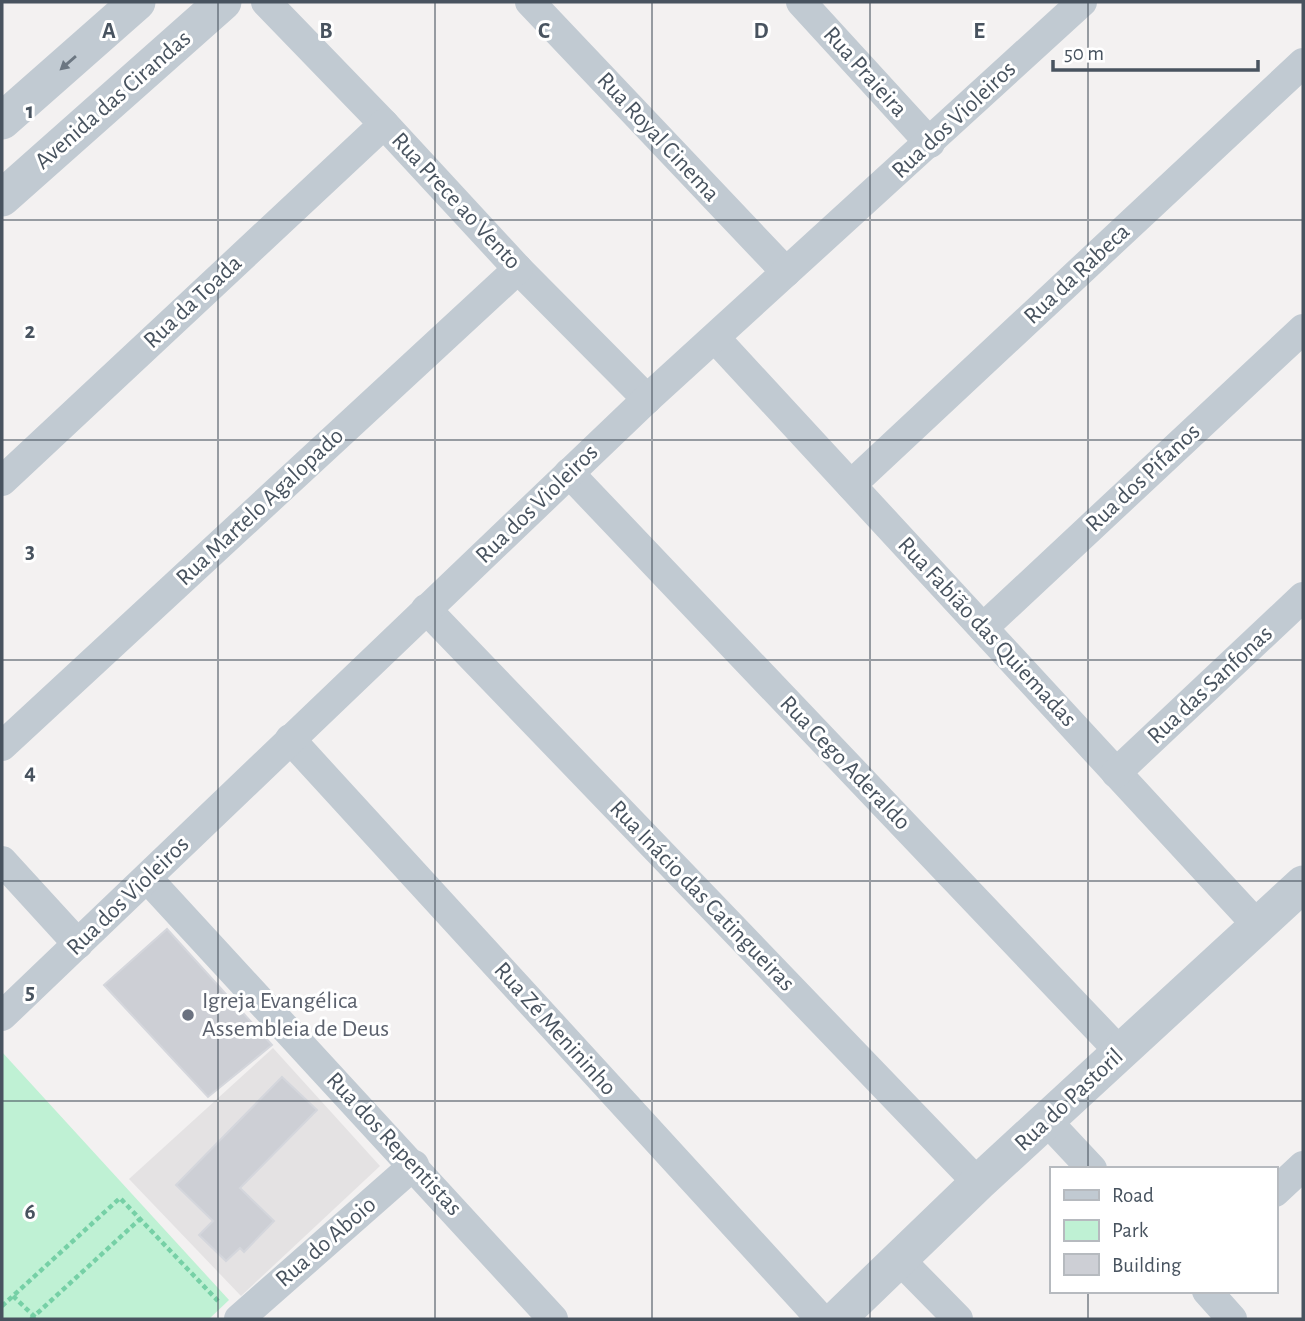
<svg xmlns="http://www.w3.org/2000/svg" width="1305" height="1321" font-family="'Alegreya Sans',sans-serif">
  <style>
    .education { fill: #e4e2e3 }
    .green { fill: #bff1d4 }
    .building { fill: #cdcfd5; stroke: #d4d6dc; stroke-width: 2 }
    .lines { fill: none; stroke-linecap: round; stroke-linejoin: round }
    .path { stroke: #76d0a6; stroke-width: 4.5; stroke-dasharray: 5 3.5; stroke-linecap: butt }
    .minor { stroke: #c1cad2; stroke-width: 30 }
    .tertiary { stroke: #c1cad2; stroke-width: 37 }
    .oneway { fill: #6c7782 }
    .grid { fill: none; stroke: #48535f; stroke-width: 2; stroke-opacity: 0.55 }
    .worship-dot { fill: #6b7280; stroke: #fff; stroke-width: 2.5 }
    .labels { text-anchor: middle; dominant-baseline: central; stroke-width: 6; stroke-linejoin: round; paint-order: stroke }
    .street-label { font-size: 24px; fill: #48535f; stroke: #fff }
    .worship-label { font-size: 24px; fill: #5b616d; stroke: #fff; text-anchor: start }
    .grid-label { font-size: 23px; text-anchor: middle; font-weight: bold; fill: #48535f; stroke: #fff; stroke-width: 6; stroke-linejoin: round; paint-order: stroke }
  </style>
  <rect width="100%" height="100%" fill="#f3f1f1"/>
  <path class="education" d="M273,1048L380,1166L241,1296L129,1179Z"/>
  <path class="green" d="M2,1052L229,1300L209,1319H2Z"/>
  <g class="building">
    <path d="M167,929L272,1045L208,1097L104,985Z"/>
    <path d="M282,1077L317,1110L240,1188L274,1221L244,1252L240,1248L226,1261L199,1235L213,1221L176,1185Z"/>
  </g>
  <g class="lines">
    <g class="path">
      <path d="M13,1296L37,1319"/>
      <path d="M2,1306L120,1198L218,1301"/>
      <path d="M31,1319L140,1219"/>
    </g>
    <g class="minor">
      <path d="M266,2L384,124L518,269L647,399"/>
      <path d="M530,2L786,272"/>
      <path d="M801,2L930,143"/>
      <path d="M715,338L1258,926"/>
      <path d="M569,473L1121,1053"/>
      <path d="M2,481L384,124"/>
      <path d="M851,485L1303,63"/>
      <path d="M426,609L978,1183"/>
      <path d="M983,628L1303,329"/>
      <path d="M290,739L821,1319"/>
      <path d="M2,746L518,269"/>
      <path d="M1116,773L1303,597"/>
      <path d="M2,861L78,944"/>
      <path d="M147,878L553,1319"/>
      <path d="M2,1016L647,399L1082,2"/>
      <path d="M1047,1121L1092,1169"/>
      <path d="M1275,1192L1303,1166"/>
      <path d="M900,1260L958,1319"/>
      <path d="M1207,1291L1232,1319"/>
      <path d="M239,1319L414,1165"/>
    </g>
    <g class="tertiary">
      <path d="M2,121L137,2"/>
      <path d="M2,198L223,2"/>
      <path d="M837,1319L978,1183L1303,884"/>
    </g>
  </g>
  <defs><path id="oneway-solid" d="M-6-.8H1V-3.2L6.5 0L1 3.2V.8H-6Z" transform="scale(1.75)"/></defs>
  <use class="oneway" href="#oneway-solid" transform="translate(68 63) rotate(139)"/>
  <path class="grid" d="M218,2V1319M435,2V1319M652,2V1319M870,2V1319M1088,2V1169M2,220H1303M2,440H1303M2,660H1303M2,881H1303M2,1101H1303M1088,1291V1319"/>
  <circle class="worship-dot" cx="188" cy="1015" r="7"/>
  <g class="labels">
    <g class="street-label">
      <text transform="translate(865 72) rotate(48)">Rua Praieira</text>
      <text transform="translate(113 100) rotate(-41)">Avenida das Cirandas</text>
      <text transform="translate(954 120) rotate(-43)">Rua dos Violeiros</text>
      <text transform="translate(658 137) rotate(47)">Rua Royal Cinema</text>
      <text transform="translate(456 201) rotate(47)">Rua Prece ao Vento</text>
      <text transform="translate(1077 274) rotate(-43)">Rua da Rabeca</text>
      <text transform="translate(193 302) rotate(-43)">Rua da Toada</text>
      <text transform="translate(1143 478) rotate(-43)">Rua dos Pifanos</text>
      <text transform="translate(537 504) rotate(-44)">Rua dos Violeiros</text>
      <text transform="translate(260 507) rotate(-43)">Rua Martelo Agalopado</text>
      <text transform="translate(987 632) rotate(47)">Rua Fabião das Quiemadas</text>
      <text transform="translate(1210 685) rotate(-43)">Rua das Sanfonas</text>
      <text transform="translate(845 763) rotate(46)">Rua Cego Aderaldo</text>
      <text transform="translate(128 896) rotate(-44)">Rua dos Violeiros</text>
      <text transform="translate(702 896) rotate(46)">Rua Inácio das Catingueiras</text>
      <text transform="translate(555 1029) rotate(48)">Rua Zé Menininho</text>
      <text transform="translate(1069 1100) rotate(-43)">Rua do Pastoril</text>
      <text transform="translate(394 1144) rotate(47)">Rua dos Repentistas</text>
      <text transform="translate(326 1242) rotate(-41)">Rua do Aboio</text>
    </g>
    <g class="worship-label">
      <text x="202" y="1001">Igreja Evangélica<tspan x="202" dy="28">Assembleia de Deus</tspan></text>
    </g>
  </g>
  <g class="grid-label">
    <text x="109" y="38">A</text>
    <text x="326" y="38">B</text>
    <text x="544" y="38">C</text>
    <text x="761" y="38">D</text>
    <text x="979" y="38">E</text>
    <text x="30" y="118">1</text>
    <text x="30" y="338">2</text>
    <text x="30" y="558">3</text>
    <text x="30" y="779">4</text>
    <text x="30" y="999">5</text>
    <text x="30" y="1219">6</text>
  </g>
  <rect width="1305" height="1321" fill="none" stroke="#48535f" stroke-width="7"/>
  <rect x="1050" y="1167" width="228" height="126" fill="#ffffff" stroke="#b6babf" stroke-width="2"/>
  <rect x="1064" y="1190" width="35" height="10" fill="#c1cad2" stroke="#b6babf" stroke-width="2"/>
  <text x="1112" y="1202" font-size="21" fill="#48535f">Road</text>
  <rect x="1064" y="1220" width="35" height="21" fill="#bff1d4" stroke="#b6babf" stroke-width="2"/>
  <text x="1112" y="1237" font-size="21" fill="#48535f">Park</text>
  <rect x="1064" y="1254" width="35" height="21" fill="#cdcfd5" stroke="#b6babf" stroke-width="2"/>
  <text x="1112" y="1272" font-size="21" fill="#48535f">Building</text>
  <path d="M1053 60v10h205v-10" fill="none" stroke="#48535f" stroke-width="3.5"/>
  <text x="1064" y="60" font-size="21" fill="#48535f" stroke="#ffffff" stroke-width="5" paint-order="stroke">50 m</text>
</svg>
